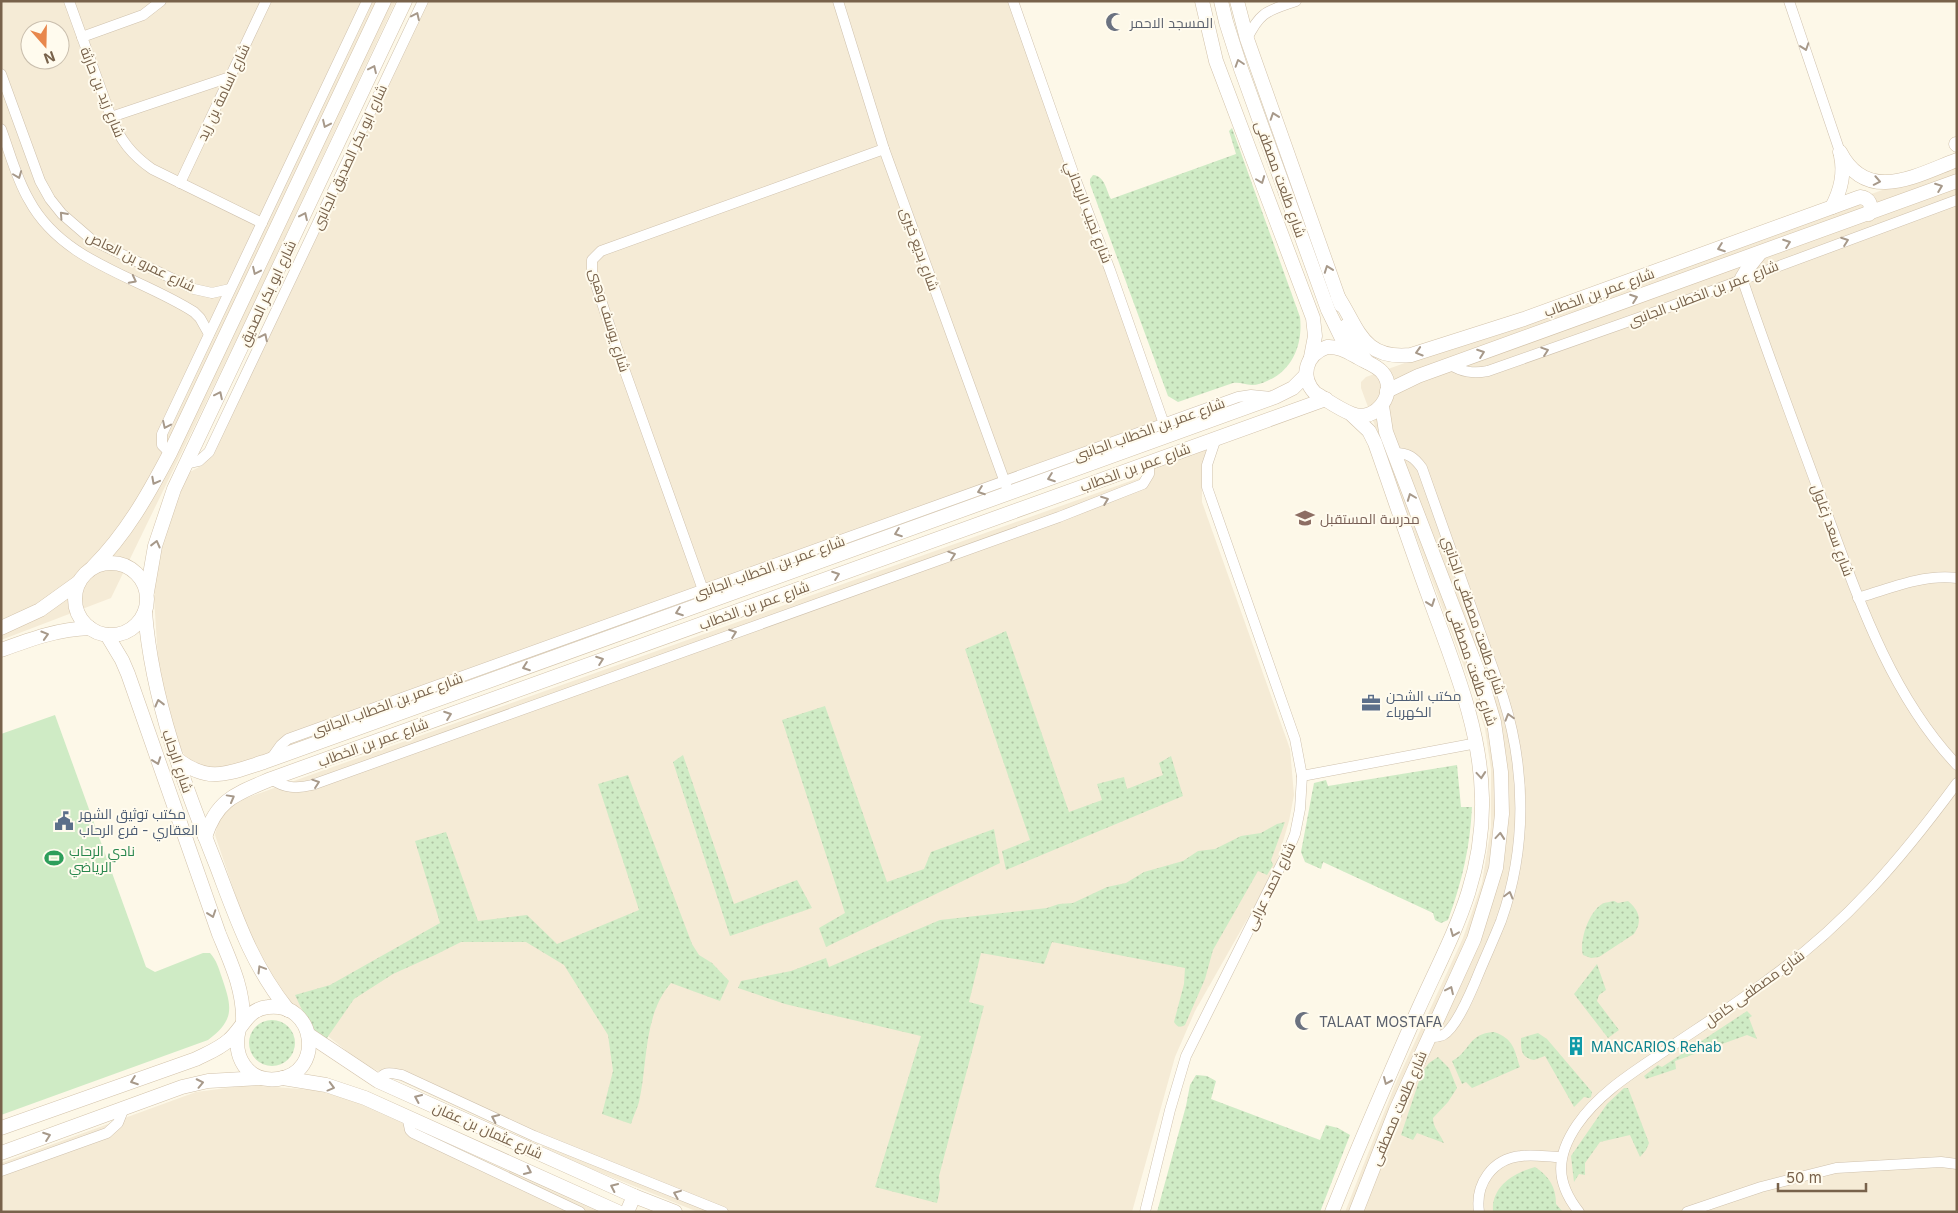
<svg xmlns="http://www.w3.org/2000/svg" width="1958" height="1213" font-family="Inter,Cairo,sans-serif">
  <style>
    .residential { fill: #f5ebd6; fill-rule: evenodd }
    .grass { fill: url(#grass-dots) }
    .pitch { fill: #cfebc5 }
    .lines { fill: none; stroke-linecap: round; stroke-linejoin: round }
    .street-casing { stroke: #cfc1ad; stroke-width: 11 }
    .secondary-casing { stroke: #d2c2aa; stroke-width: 15 }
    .street { stroke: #fff; stroke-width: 10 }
    .secondary { stroke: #fff; stroke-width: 14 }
    .oneway { stroke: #a7998a }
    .labels { text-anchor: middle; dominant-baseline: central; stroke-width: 4; stroke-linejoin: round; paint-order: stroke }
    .worship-label { font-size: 14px; fill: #5b616d; stroke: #fffbee; text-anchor: start }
    .street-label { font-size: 14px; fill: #78624b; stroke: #fffbee }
    .education-label { font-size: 14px; fill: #785e54; stroke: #fffbee; text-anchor: start }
    .service-label { font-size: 14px; fill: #4e5e75; stroke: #fffbee; text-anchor: start }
    .leisure-label { font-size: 14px; fill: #27864d; stroke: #fffbee; text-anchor: start }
    .culture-label { font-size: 14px; fill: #0d838f; stroke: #fffbee; text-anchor: start }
  </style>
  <defs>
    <pattern id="grass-dots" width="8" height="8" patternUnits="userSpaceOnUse" patternTransform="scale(1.25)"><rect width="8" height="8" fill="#cfebc5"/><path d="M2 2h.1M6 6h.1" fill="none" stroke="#adc2a2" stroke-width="1.8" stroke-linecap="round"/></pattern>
  </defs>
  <rect width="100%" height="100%" fill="#fdf8e8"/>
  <g class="residential">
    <path d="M1,1H396L244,324L111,598L1,640ZM30,30H60V60H30Z"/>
    <path d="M428,1H1008L1049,118L1107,271L1162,432L1012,487L695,598L230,769H205L187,760L175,737L159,675L154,597L157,566L168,519L188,473L201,466L212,455Z"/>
    <path d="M1957,163V1212H1345L1395,1085L1463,938L1482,883L1491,827V769L1485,729L1473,691L1361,388V382L1366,377Z"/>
    <path d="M1223,443L1217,447L1202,475V502L1290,749L1294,795L1289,821L1274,872L1195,1011L1175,1057L1132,1212H698L592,1169L363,1064L305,1018L279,989L250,938L215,835L218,823L226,810L238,801L1150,474L1152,468Z"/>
    <path d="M249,1085L314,1090L349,1099L599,1212H1V1163L196,1092Z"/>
  </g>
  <g class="grass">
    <path d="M1232,128L1300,317C1303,344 1293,370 1267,381C1263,383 1257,385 1252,385C1245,385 1240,382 1233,383L1178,402L1168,396L1090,184V179L1093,175C1105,176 1106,190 1111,199L1236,154L1229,131Z"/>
    <path d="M1006,631L1069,812L1102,800L1097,784L1124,777L1127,789L1163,775L1159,763L1171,756L1183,796L1006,870L1002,851L1030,840L965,649Z"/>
    <path d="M825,706L887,882L924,869L931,852L994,829L1000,863L826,947L819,928L845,913L782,720Z"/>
    <path d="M683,755L734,904L797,880L812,908L730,936L673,762Z"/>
    <path d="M1457,765L1461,807H1472C1470,848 1462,881 1448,920L1441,923L1435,920L1433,913L1323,862L1321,869L1305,862L1301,852L1314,783L1326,780L1328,786Z"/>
    <path d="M628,775L692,944L699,955L712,963L729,981L720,1001L671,983C643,1015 648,1063 639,1102C637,1109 633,1117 631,1124L602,1114L613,1071L608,1035L564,965L526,942H461L435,955L393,974L354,999L320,1048L295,995L330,985L440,923L415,841L446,832L478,921L527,915L557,944L639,910L598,784Z"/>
    <path d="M1285,822L1271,860L1273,865L1267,875L1258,871L1213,950L1205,979L1185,1025C1180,1028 1177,1027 1174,1022L1184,984L1185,968L1052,942L1044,964L981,953L969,1002L984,1006L939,1176L940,1189L937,1203L875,1187L921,1036L785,1004L738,988L741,981L791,971L826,958L829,967L940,920L1047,908L1059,904L1073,903L1107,887L1126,883L1144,872L1183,861L1198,851L1215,849L1241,836L1261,833L1277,824Z"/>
    <path d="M1614,901L1618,903L1628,901C1639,910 1643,921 1634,934L1599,957L1591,958L1583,955C1579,940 1589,912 1602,904C1606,902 1610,902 1614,901Z"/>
    <path d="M1597,964L1606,990L1599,995L1597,1001L1619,1030L1608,1038L1574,994Z"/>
    <path d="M1747,1011L1752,1016L1749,1018L1757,1039L1747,1035L1675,1061L1676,1069L1646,1079L1644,1076L1658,1065L1662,1067Z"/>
    <circle cx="272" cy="1043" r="23"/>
    <path d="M1494,1032C1514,1039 1514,1049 1520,1067L1472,1088L1466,1082L1462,1084L1452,1061C1472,1050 1467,1034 1494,1032Z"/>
    <path d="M1538,1033L1547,1039L1592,1092L1591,1097L1589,1098L1584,1097L1574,1107L1545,1056L1534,1060C1521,1058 1521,1050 1521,1038Z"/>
    <path d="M1438,1057L1449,1068L1457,1088L1448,1102L1433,1118C1433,1128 1440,1133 1444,1143L1417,1133L1413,1140L1401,1135L1422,1072L1429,1063Z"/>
    <path d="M1196,1075L1207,1076L1216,1081L1211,1099L1320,1140L1326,1125L1338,1128L1350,1135L1320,1212H1157L1186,1106L1190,1085Z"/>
    <path d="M1624,1088H1628L1649,1143L1646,1150L1640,1157L1630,1135L1600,1142L1585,1163V1175L1579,1174L1574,1182L1571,1156L1607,1104Z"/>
    <path d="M1535,1167C1549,1176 1556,1187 1556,1204L1563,1212H1493C1491,1186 1514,1173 1535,1167Z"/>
  </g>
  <path class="pitch" d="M55,715L146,967L155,972L203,953H210C217,961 219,969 222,978C232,1007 235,1020 208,1040L1,1115V734Z"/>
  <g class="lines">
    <g class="street-casing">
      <g id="street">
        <path d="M69,1L111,117C120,140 132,155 152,169L262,223"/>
        <path d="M838,1L884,149L1007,488"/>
        <path d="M1013,1L1075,178L1110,270L1164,424"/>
        <path d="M1789,1L1840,152"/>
        <path d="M82,37L143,15L161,1"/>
        <path d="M1247,39C1260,11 1268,11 1296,1"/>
        <path d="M1,74L40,181L50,199L62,214L92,240L194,289L212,293L230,289"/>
        <path d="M111,117L230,77"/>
        <path d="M1,129C10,153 16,178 29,200C63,263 138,276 194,312L200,318L209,334"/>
        <path d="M180,183L266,1"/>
        <path d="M1742,278C1767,353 1795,426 1822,500C1856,592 1888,692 1957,765"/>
        <path d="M1449,364C1462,372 1473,374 1488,371L1658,311L1957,200"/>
        <path d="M170,453L162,445V434L367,1"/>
        <path d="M1395,453C1408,453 1414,457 1422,468L1503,697C1526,770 1527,848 1501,921C1493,941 1484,960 1476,980C1470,994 1456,1028 1443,1035C1438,1037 1432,1037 1428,1038"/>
        <path d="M186,464L199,461L209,452L423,1"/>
        <path d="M703,590L622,363L592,273V260L601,251L884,149"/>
        <path d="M1858,598C1890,588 1923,574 1957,578"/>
        <path d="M271,759L281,745L288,739L1238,397L1251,395L1272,397"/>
        <path d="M1302,776L1477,743"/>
        <path d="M271,779C285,788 296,789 312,785L1059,517L1143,484L1149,474V463"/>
        <path d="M378,1081C384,1070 391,1073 402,1075L534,1136L723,1212"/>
        <path d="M407,1116L410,1130L413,1133L580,1212"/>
        <path d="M1,1171L107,1133L118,1123L124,1108"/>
        <path d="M1145,1212L1170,1110L1186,1056L1289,849L1295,834L1300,809L1302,776L1295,739L1207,487V465L1216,438"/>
        <path d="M1479,1212C1475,1184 1492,1159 1521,1156C1534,1154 1548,1157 1561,1157"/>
        <path d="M1579,1212C1555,1182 1556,1156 1577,1125C1599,1093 1632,1073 1663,1052C1698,1028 1735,1005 1769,979C1846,924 1901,859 1957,783"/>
        <path d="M1687,1212L1761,1187L1836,1168L1941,1162L1957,1164"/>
      </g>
    </g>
    <g class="secondary-casing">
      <g id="secondary">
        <path d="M1202,1L1216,61L1313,318L1315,336L1311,357"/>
        <path d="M1221,1L1226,22L1241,69L1328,310L1347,349"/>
        <path d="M1237,1L1247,39L1341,305"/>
        <path d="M1956,144L1957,145"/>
        <path d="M1840,152C1867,205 1917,175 1957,160"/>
        <path d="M1832,207C1841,190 1845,174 1841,156"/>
        <path d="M1742,278L1748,268L1760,253"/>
        <path d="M1338,297C1359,329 1362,360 1411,355L1524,319L1860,197C1869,198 1873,205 1869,214"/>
        <path d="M1346,326L1354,345L1367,362"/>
        <path d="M1327,347C1339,346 1348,352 1359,358C1366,362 1377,366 1382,372C1399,391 1376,424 1352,414C1339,409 1327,400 1315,393C1300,377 1305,355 1327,347Z"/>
        <path d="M1387,391L1418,376L1957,181"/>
        <circle cx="111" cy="599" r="36"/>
        <path d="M93,567C126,534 148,495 170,453L384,1"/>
        <path d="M147,592L155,546L174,489L405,1"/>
        <path d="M145,612C152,701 184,784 217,867C237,920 252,965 288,1010"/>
        <path d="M1,628L40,610L79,582"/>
        <path d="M107,635L122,660L128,674L219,934C231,963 244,990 243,1022"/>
        <path d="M1,650C31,639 58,629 90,628"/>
        <path d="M178,760C211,784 228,773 264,762L1275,397L1293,388L1305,376"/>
        <path d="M205,837C217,799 236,794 271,779L1326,399"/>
        <path d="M309,1035L378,1081L634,1196L675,1212"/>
        <path d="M283,1078L326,1085L365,1098L618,1212"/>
        <path d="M1,1128L196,1059C208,1053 219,1049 229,1040C243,1028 247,1009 268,1007C316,1001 325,1073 278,1079C247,1083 232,1056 239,1029"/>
        <path d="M1,1153L182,1087L208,1081L260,1078"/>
        <path d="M627,1212L634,1196"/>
        <path d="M1332,1212C1359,1144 1388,1078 1417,1012C1450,938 1484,883 1482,798C1481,731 1455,668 1432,605C1412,551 1394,497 1375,443L1369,431L1352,415"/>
        <path d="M1356,1212L1396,1110L1474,939L1496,868L1502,814L1501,772L1494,722L1482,682L1386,432L1382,406"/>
      </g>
    </g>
    <use href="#street" class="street"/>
    <use href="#secondary" class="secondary"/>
  </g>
  <defs><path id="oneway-chevron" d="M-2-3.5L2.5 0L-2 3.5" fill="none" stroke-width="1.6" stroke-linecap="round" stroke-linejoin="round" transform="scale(1.25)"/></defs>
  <g class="oneway">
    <use href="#oneway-chevron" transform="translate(416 16) rotate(-65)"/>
    <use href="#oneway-chevron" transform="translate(1805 47) rotate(71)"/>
    <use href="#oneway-chevron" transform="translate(1239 63) rotate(-108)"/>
    <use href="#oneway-chevron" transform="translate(373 69) rotate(-65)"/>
    <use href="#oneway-chevron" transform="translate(1274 116) rotate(-109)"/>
    <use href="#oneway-chevron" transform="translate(326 124) rotate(115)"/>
    <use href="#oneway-chevron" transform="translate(18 175) rotate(69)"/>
    <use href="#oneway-chevron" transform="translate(1261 180) rotate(69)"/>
    <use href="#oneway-chevron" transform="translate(1877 181) rotate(11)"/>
    <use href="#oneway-chevron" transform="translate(1939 187) rotate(-21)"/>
    <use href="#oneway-chevron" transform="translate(63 215) rotate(-132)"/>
    <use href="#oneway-chevron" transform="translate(304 216) rotate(-65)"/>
    <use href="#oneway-chevron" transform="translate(1845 241) rotate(-20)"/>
    <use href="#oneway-chevron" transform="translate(1787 243) rotate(-20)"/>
    <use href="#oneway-chevron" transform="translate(1721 248) rotate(160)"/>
    <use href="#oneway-chevron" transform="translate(1328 269) rotate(-110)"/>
    <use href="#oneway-chevron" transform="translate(256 271) rotate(115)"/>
    <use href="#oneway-chevron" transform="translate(133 280) rotate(27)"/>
    <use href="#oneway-chevron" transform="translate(1634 298) rotate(-20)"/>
    <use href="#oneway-chevron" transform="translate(264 337) rotate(-64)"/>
    <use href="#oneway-chevron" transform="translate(1545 351) rotate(-19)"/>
    <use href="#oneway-chevron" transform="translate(1419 352) rotate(163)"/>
    <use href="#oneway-chevron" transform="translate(1481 353) rotate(-20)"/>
    <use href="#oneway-chevron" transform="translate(219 395) rotate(-64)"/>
    <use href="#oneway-chevron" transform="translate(166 425) rotate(115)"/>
    <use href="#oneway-chevron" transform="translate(1051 478) rotate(160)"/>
    <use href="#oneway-chevron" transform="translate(155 481) rotate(118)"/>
    <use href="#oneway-chevron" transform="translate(981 491) rotate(160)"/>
    <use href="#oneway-chevron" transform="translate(1411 497) rotate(-111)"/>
    <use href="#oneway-chevron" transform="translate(1105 500) rotate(-21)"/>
    <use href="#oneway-chevron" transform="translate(898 533) rotate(160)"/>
    <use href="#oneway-chevron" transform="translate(156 544) rotate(-76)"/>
    <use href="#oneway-chevron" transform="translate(952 555) rotate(-19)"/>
    <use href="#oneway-chevron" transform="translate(836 575) rotate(-20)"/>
    <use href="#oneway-chevron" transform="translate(1431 603) rotate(70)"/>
    <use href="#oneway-chevron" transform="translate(679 612) rotate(160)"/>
    <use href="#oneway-chevron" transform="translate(733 633) rotate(-20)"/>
    <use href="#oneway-chevron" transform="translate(45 635) rotate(-17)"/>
    <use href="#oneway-chevron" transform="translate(600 660) rotate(-20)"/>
    <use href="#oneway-chevron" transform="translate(526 667) rotate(160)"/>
    <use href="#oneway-chevron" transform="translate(159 703) rotate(-104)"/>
    <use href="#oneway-chevron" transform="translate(448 715) rotate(-20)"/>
    <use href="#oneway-chevron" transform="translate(1509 717) rotate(-106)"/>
    <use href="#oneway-chevron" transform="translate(157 761) rotate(70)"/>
    <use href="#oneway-chevron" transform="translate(1481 775) rotate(85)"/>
    <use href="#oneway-chevron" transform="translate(316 783) rotate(-19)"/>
    <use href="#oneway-chevron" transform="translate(231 798) rotate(-29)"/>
    <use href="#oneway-chevron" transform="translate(1500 836) rotate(-85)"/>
    <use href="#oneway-chevron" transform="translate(1509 895) rotate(-75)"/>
    <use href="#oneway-chevron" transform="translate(212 914) rotate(71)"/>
    <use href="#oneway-chevron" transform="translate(1454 933) rotate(112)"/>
    <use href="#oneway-chevron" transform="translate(261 969) rotate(-121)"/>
    <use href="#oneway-chevron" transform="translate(1450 990) rotate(-65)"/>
    <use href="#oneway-chevron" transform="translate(134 1081) rotate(160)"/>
    <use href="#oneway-chevron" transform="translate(1387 1081) rotate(114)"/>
    <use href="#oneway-chevron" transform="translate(200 1083) rotate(-12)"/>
    <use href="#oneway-chevron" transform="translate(331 1087) rotate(15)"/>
    <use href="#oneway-chevron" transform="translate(418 1098) rotate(-156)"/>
    <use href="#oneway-chevron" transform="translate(495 1118) rotate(-155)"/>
    <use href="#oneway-chevron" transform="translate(47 1136) rotate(-20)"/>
    <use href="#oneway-chevron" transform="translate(528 1171) rotate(25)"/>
    <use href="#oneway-chevron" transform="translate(614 1187) rotate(-155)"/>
    <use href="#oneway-chevron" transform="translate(677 1194) rotate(-158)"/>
  </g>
  <defs>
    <g id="mosque-bare" transform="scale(1.5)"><path d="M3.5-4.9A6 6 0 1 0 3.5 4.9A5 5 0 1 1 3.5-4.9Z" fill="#6b7280" stroke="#fffbee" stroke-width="2.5" paint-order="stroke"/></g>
    <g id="school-bare" transform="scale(1.5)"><path d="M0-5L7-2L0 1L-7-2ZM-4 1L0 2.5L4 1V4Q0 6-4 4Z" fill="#8d6e63" stroke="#fffbee" stroke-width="2.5" paint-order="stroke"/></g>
    <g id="office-bare" transform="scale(1.5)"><path d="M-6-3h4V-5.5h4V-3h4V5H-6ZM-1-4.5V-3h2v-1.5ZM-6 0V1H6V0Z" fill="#5c6f8a" stroke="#fffbee" stroke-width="2.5" paint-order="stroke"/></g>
    <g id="civic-bare" transform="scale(1.5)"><path d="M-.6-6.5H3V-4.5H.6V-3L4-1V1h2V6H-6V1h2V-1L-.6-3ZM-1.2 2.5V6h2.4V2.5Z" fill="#5c6f8a" stroke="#fffbee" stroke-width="2.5" paint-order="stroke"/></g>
    <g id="stadium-bare" transform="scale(1.5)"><path d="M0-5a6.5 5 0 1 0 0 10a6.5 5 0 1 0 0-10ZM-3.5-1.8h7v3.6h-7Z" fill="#2e9e5b" stroke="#fffbee" stroke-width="2.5" paint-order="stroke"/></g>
    <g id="building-bare" transform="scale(1.5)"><path d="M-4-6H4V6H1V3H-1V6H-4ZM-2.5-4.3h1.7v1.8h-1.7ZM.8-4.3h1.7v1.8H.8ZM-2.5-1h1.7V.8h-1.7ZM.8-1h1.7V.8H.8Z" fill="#0f9aa8" stroke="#fffbee" stroke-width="2.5" paint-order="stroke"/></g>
  </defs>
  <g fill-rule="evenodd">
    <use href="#mosque-bare" x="1115" y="22"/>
    <use href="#school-bare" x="1305" y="518"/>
    <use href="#office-bare" x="1371" y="703"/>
    <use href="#civic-bare" x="64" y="821"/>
    <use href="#stadium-bare" x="54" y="858"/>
    <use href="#mosque-bare" x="1304" y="1021"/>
    <use href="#building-bare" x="1576" y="1046"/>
  </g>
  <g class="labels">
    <g class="worship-label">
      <text x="1130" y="22">المسجد الاحمر</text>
      <text x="1319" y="1021">TALAAT MOSTAFA</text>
    </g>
    <g class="street-label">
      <text transform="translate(103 92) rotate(68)">شارع زيد بن حارثة</text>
      <text transform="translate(223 92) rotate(-65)">شارع اسامة بن زيد</text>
      <text transform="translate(349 157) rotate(-65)">شارع ابو بكر الصديق الجانبى</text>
      <text transform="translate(1281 179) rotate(70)">شارع طلعت مصطفى</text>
      <text transform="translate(1089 212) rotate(69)">شارع نجيب الريحاني</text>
      <text transform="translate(920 249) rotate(70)">شارع بديع خيرى</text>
      <text transform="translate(141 261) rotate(26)">شارع عمرو بن العاص</text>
      <text transform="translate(1599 292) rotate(-20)">شارع عمر بن الخطاب</text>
      <text transform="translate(267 293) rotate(-65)">شارع ابو بكر الصديق</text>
      <text transform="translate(1703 293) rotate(-21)">شارع عمر بن الخطاب الجانبى</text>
      <text transform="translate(610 320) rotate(73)">شارع يوسف وهبى</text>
      <text transform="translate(1149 429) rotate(-20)">شارع عمر بن الخطاب الجانبى</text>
      <text transform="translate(1135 467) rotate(-20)">شارع عمر بن الخطاب</text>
      <text transform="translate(1833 530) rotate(70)">شارع سعد زغلول</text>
      <text transform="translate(769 567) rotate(-20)">شارع عمر بن الخطاب الجانبى</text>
      <text transform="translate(754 605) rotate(-20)">شارع عمر بن الخطاب</text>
      <text transform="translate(1474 615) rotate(71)">شارع طلعت مصطفى الجانبي</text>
      <text transform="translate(1473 667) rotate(71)">شارع طلعت مصطفى</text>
      <text transform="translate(387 704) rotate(-20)">شارع عمر بن الخطاب الجانبى</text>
      <text transform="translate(373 742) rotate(-20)">شارع عمر بن الخطاب</text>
      <text transform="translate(178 761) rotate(71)">شارع الرحاب</text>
      <text transform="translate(1270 886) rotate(-64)">شارع احمد عرابى</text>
      <text transform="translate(1754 988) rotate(-36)">شارع مصطفى كامل</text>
      <text transform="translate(1398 1108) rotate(-67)">شارع طلعت مصطفى</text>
      <text transform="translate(488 1130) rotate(24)">شارع عثمان بن عفان</text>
    </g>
    <g class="education-label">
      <text x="1320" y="518">مدرسة المستقبل</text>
    </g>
    <g class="service-label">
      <text x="1386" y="695">مكتب الشحن<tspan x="1386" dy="16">الكهرباء</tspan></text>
      <text x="79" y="813">مكتب توثيق الشهر<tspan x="79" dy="16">العقاري - فرع الرحاب</tspan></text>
    </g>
    <g class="leisure-label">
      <text x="69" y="850">نادي الرحاب<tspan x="69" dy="16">الرياضي</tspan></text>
    </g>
    <g class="culture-label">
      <text x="1591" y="1046">MANCARIOS Rehab</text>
    </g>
  </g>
  <rect width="1958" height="1213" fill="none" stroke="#78624b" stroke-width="5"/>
  <g transform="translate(45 45) rotate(160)"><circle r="24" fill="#fffbee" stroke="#c9bead"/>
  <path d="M0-4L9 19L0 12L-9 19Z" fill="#e8874c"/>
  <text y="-8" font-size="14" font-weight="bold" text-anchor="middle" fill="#78624b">N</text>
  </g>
  <path d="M1778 1183v8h88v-8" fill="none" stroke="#78624b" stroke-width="2.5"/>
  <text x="1786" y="1183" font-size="15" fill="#78624b" stroke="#fffbee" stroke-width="4" paint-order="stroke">50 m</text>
</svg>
